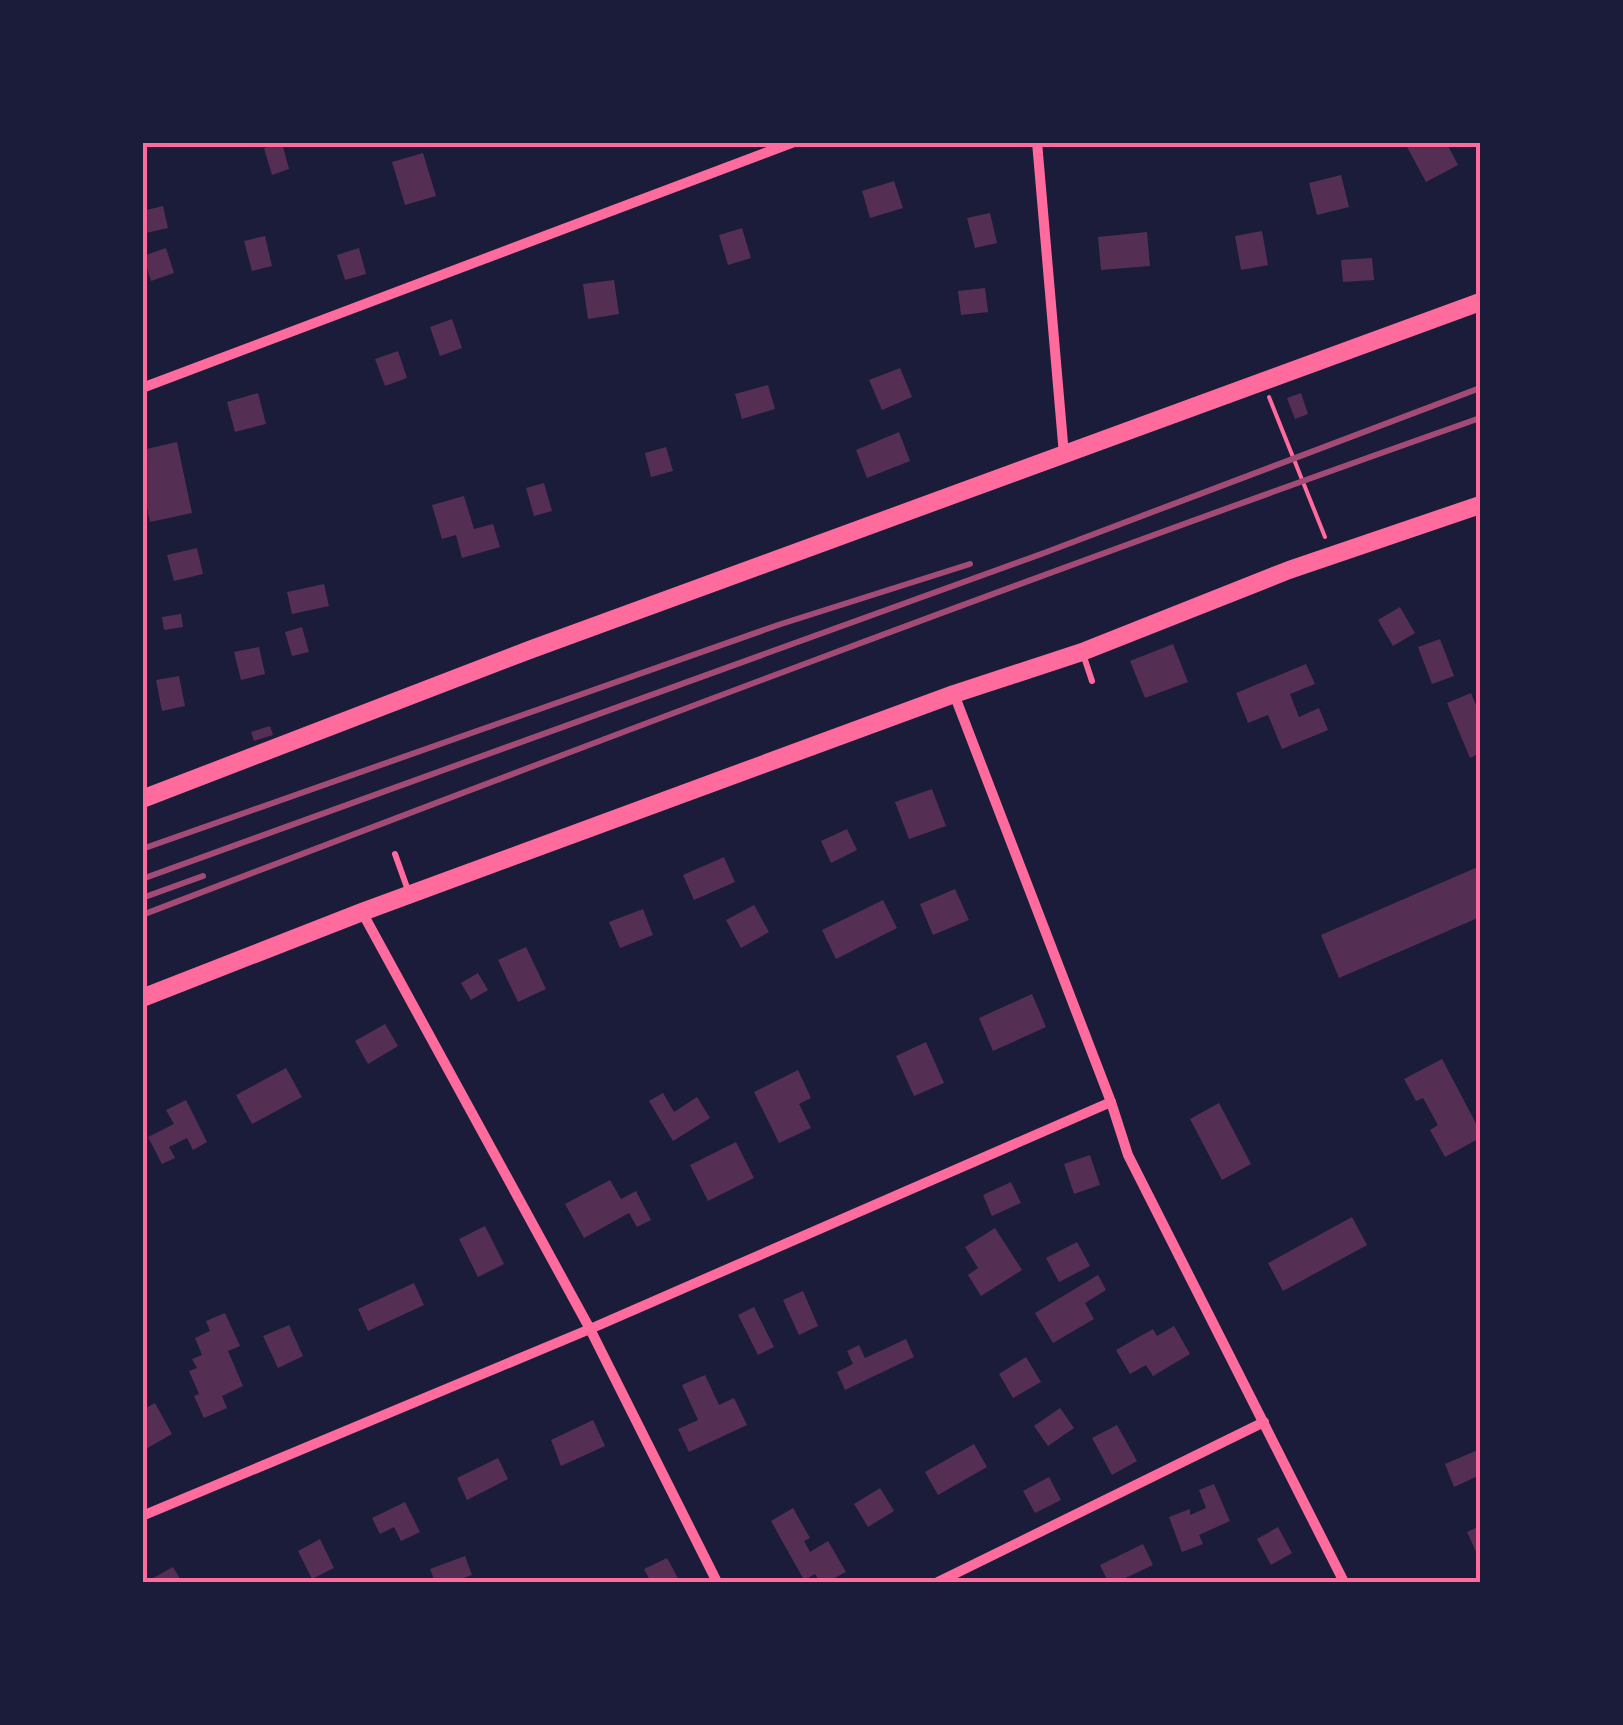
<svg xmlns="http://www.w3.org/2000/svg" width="1623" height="1725" font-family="Lato,sans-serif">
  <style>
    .building { fill: #542f53 }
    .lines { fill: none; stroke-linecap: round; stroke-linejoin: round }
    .path { stroke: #ff6b9d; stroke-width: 4 }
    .service { stroke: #ff6b9d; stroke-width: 6 }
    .minor { stroke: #ff6b9d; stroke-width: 10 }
    .secondary { stroke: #ff6b9d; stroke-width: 18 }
    .rail { stroke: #a44b75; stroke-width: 6 }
    .neatline { fill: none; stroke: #ff6b9d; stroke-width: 4 }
  </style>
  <rect width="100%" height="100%" fill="#1b1b3a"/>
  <g class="building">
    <path d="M1416,142H1446L1458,165L1426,182L1407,147Z"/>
    <path d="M282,143L289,169L272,175L264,148Z"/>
    <path d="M423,153L436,196L405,205L392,162Z"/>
    <path d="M1341,175L1349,207L1317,215L1309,183Z"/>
    <path d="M894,181L903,208L870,218L862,191Z"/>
    <path d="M163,206L168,228L142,234V211Z"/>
    <path d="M990,213L997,243L975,248L967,218Z"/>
    <path d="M742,228L751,258L728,265L719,235Z"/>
    <path d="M1262,231L1268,265L1241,270L1235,236Z"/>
    <path d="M1147,232L1150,266L1101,270L1098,237Z"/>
    <path d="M265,236L272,266L252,271L244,241Z"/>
    <path d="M166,248L174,273L151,281L143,256Z"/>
    <path d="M359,248L366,274L345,280L337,255Z"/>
    <path d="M1372,258L1374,280L1343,282L1341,260Z"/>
    <path d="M614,280L619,314L588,319L583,284Z"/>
    <path d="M985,288L988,312L961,315L958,291Z"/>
    <path d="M452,319L462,348L440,356L430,327Z"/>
    <path d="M398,351L407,378L385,386L375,359Z"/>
    <path d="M900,368L912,397L882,410L869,380Z"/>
    <path d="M768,385L775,409L742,419L735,394Z"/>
    <path d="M258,393L266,424L235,432L227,402Z"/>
    <path d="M1301,393L1308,414L1295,419L1287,398Z"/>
    <path d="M899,432L910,461L867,478L856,450Z"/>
    <path d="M177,442L192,513L150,522L142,485V450Z"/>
    <path d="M666,447L673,471L651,477L645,453Z"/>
    <path d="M544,483L552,511L534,516L526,488Z"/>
    <path d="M464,496L474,529L493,524L500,547L462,558L456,535L442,539L432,505Z"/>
    <path d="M197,548L203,574L174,581L167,555Z"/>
    <path d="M324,584L329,606L292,614L287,592Z"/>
    <path d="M1400,607L1415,633L1393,646L1378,620Z"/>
    <path d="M181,614L183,627L164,630L162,617Z"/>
    <path d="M302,627L309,652L292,656L285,632Z"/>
    <path d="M1440,639L1454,676L1432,684L1418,647Z"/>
    <path d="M1173,644L1188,682L1145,698L1130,661Z"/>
    <path d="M259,647L265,674L241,680L234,652Z"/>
    <path d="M1306,664L1315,684L1290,694L1299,717L1319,708L1328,730L1282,749L1268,715L1248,723L1236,693Z"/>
    <path d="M179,676L185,706L162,711L156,680Z"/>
    <path d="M1471,693L1480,715V753L1470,758L1447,703Z"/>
    <path d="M270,726L273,735L254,741L251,732Z"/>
    <path d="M932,789L946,826L909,839L895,802Z"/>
    <path d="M847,829L857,850L831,863L821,841Z"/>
    <path d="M724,857L735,882L694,900L683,875Z"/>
    <path d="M1480,866V917L1339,978L1321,935Z"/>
    <path d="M955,889L969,920L933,935L920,904Z"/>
    <path d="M883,900L897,928L836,959L822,930Z"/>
    <path d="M754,905L769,932L741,948L726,920Z"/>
    <path d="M643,909L653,935L620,948L609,922Z"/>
    <path d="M526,947L546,989L518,1002L498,960Z"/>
    <path d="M478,973L488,990L471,1000L461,983Z"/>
    <path d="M1032,994L1046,1027L993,1051L979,1018Z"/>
    <path d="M385,1024L398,1046L368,1064L355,1041Z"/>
    <path d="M926,1042L944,1083L914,1096L896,1056Z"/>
    <path d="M1442,1059L1480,1131V1138L1445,1157L1430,1130L1438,1125L1423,1098L1416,1101L1404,1079Z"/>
    <path d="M286,1068L302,1097L252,1124L236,1095Z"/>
    <path d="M798,1070L811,1098L799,1104L811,1128L779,1143L754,1092Z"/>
    <path d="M663,1093L674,1112L697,1097L710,1118L673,1141L649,1101Z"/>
    <path d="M186,1100L207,1142L193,1150L187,1138L169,1147L175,1158L162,1164L148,1137L174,1124L166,1110Z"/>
    <path d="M1219,1103L1251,1164L1222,1180L1190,1119Z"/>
    <path d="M736,1142L754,1178L708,1201L690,1165Z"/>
    <path d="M1090,1155L1100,1185L1074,1194L1064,1164Z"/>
    <path d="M610,1180L621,1199L636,1191L651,1220L637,1227L629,1213L584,1238L565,1204Z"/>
    <path d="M1011,1182L1021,1203L992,1216L983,1195Z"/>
    <path d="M1352,1217L1367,1245L1283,1291L1268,1263Z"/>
    <path d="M485,1226L504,1264L478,1277L459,1239Z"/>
    <path d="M995,1228L1022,1270L981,1296L968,1275L978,1268L965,1247Z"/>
    <path d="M1077,1242L1090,1266L1059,1282L1046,1258Z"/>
    <path d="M1098,1275L1106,1290L1085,1303L1094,1319L1053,1343L1035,1313Z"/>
    <path d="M414,1283L424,1305L368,1331L358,1309Z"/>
    <path d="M803,1291L818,1326L799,1335L783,1300Z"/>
    <path d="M754,1307L774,1347L758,1355L738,1315Z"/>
    <path d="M225,1313L240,1346L228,1351L243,1386L222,1396L227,1408L204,1418L194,1396L199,1394L189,1371L197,1368L192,1359L202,1355L195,1338L210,1331L206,1321Z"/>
    <path d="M289,1325L303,1356L278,1368L263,1336Z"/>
    <path d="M1174,1326L1190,1354L1153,1376L1146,1365L1130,1374L1116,1350L1153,1329L1157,1336Z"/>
    <path d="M906,1339L914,1357L845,1390L837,1372L853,1364L847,1351L859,1345L865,1358Z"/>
    <path d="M1026,1357L1041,1382L1013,1398L999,1374Z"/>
    <path d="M705,1375L719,1405L734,1398L747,1425L689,1452L678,1429L698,1420L682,1385Z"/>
    <path d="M155,1403L172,1434L144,1450L142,1410Z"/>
    <path d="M1060,1408L1074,1428L1048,1446L1034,1426Z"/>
    <path d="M593,1420L605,1446L561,1466L551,1440Z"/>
    <path d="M1117,1425L1137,1461L1112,1475L1092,1438Z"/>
    <path d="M974,1444L987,1467L938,1495L925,1472Z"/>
    <path d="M1480,1449V1475L1454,1487L1445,1464Z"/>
    <path d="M498,1458L508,1479L467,1500L457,1478Z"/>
    <path d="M1049,1477L1061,1500L1035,1513L1023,1491Z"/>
    <path d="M1214,1484L1230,1521L1199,1535L1203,1544L1182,1552L1169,1517L1190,1509V1515L1206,1508L1199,1490Z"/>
    <path d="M880,1488L894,1511L868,1527L854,1504Z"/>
    <path d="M405,1502L420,1532L401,1541L394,1527L380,1534L372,1518Z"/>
    <path d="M793,1508L810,1538L804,1541L810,1552L828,1541L846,1572L827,1582H820L815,1574L804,1580L771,1521Z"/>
    <path d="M1480,1526V1552L1477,1554L1467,1532Z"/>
    <path d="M1278,1527L1292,1553L1271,1565L1257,1539Z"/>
    <path d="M320,1539L334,1568L312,1579L298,1551Z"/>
    <path d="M1143,1544L1153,1565L1117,1582H1108L1100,1565Z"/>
    <path d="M465,1556L472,1575L452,1582H435L430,1569Z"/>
    <path d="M667,1558L680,1582H651L644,1569Z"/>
    <path d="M173,1567L182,1582H146Z"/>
  </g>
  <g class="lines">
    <path class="path" d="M1269,397L1325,537"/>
    <g class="service">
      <path d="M1083,654L1092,681"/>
      <path d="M395,854L409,893"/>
    </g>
    <g class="minor">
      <path d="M1037,142L1064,455"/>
      <path d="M142,388L794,142"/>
      <path d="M954,694L1111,1102L1128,1155L1344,1582"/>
      <path d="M362,912L590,1329L717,1582"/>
      <path d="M142,1516L590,1329L1111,1102"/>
      <path d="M938,1582L1264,1422"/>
    </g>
    <g class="secondary">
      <path d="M142,799L532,649L1480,302"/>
      <path d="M142,998L362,912L954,694L1082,652L1289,570L1480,505"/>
    </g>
    <g class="rail">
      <path d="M142,849L781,624L970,564"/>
      <path d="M142,879L1044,553L1480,388"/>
      <path d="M142,898L203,876"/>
      <path d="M142,915C587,745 1032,576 1480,418"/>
    </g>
  </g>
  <rect width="1623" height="1725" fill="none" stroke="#1b1b3a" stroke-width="290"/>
  <rect x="145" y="145" width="1333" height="1435" class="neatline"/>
</svg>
